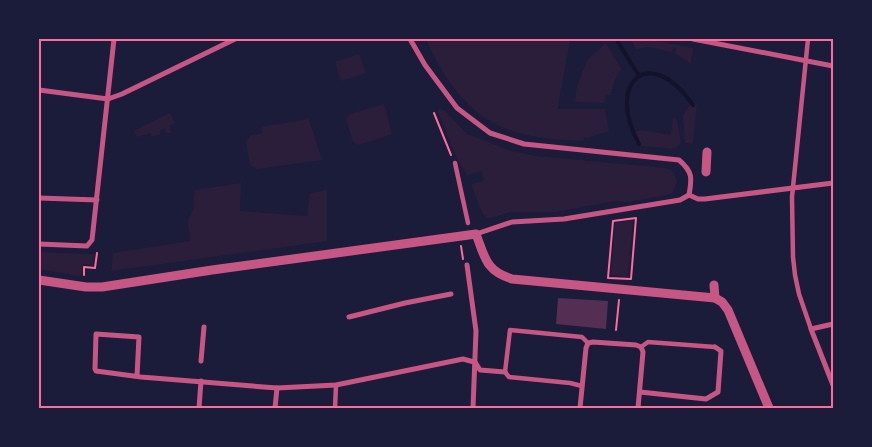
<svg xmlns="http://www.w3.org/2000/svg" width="872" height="447" font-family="Ubuntu,sans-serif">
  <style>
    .green { fill: #2a1e3b }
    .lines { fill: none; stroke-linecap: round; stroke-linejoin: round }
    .stream { stroke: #12122b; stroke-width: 4 }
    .building { fill: #542f53 }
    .path { stroke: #ff6b9d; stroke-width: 2 }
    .pedestrian { stroke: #c65784; stroke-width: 4.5 }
    .minor { stroke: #c65784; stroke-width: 5 }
    .tertiary { stroke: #c65784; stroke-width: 9 }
    .neatline { fill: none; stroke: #ff6b9d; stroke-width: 2 }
  </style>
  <rect width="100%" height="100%" fill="#1b1b3a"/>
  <g class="green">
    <path d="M426,39H570L558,107L559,109H605L609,131L587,138L584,137L583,141C565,140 545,139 526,135C474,123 447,86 426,39Z"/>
    <path d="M630,39H648L693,48L691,66L689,62L676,54V48L673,47L672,52L647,47L636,49Z"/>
    <path d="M606,43L621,69L615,80L610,96L606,94L604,103L575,102L577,87L587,60Z"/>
    <path d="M359,54L366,73L341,81L335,62Z"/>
    <path d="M691,103L697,104L693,144L685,143L683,116Z"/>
    <path d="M384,104L392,134L359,145L353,142L346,119L350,114Z"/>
    <path d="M440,109L445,111L467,134L511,151L537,156L666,168L672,170L675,176L677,182L672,193L667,195L629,202L614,201L556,212H511L488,219L482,213L471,184L484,181L482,171L467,175L458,161L438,112Z"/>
    <path d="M170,113L175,123L169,126L172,133L166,134L165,129L160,130V135L152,136L150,133L137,137L134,131Z"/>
    <path d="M673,117L677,120L681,143L674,149L641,146L634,132L642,130L671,135Z"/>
    <path d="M309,119L322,160L257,169L250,165L246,142L251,135L262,133L261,127Z"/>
    <path d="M241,183L240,211L307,216L310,193L327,190V241L111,271L113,253L190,241L188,221L194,208L193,201L195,190Z"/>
    <path d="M633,220L628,277L611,275L615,223Z"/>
    <path d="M39,252L94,254L93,265L83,264L82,273L79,276L39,269Z"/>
  </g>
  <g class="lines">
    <g class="stream">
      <path d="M616,39L639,76"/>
      <path d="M639,144C605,83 649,42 693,105"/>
    </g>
  </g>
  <path class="building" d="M558,298L608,301L606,329L556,324Z"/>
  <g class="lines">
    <g class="path">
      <path d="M434,113L451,155"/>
      <path d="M636,218L631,279L608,278L613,221Z"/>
      <path d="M461,246L463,259"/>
      <path d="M84,275V267L95,268L97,253"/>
      <path d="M616,330L619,300"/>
    </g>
    <g class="pedestrian">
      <path d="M808,39L792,197L793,257L795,275L799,294L811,329"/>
      <path d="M455,163L468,223"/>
      <path d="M641,347L648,342L715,347"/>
      <path d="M582,386L570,383L509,377L505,372L510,330L582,337L588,343"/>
      <path d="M335,408L336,385"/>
    </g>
    <g class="minor">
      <path d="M410,39L425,65L457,108L490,133L524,144L679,160C693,172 692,178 689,195"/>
      <path d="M693,39L833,66"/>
      <path d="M39,90L108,99L122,94L235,39"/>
      <path d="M689,195L698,199H705L833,183"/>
      <path d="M39,198L97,200"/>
      <path d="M476,234L512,222L564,219L680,200L689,195"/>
      <path d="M39,244L87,246L92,240L114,39"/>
      <path d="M467,265L476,331L473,408"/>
      <path d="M349,317L405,303L451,294"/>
      <path d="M833,324L811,329L833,385"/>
      <path d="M201,361L204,327"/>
      <path d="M475,362L480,370L505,372"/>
      <path d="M137,376L139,337L96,334L95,369L96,371L141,377L277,388L336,385L463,359L474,362"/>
      <path d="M640,392L706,399L718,392L721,351L715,347"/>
      <path d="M199,408L201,381"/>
      <path d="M275,408L277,388"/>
      <path d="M580,408L586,348L588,343L593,342L636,345L641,347L643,352L638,408"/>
    </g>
    <g class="tertiary">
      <path d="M706,172L707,152"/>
      <path d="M39,280L86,287H102L212,270L476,234C485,258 486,271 512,279L715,298L722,302L728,310L769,408"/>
      <path d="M714,285L715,298"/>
    </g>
  </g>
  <rect width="872" height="447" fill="none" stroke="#1b1b3a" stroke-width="80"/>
  <rect x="40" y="40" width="792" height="367" class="neatline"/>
</svg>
